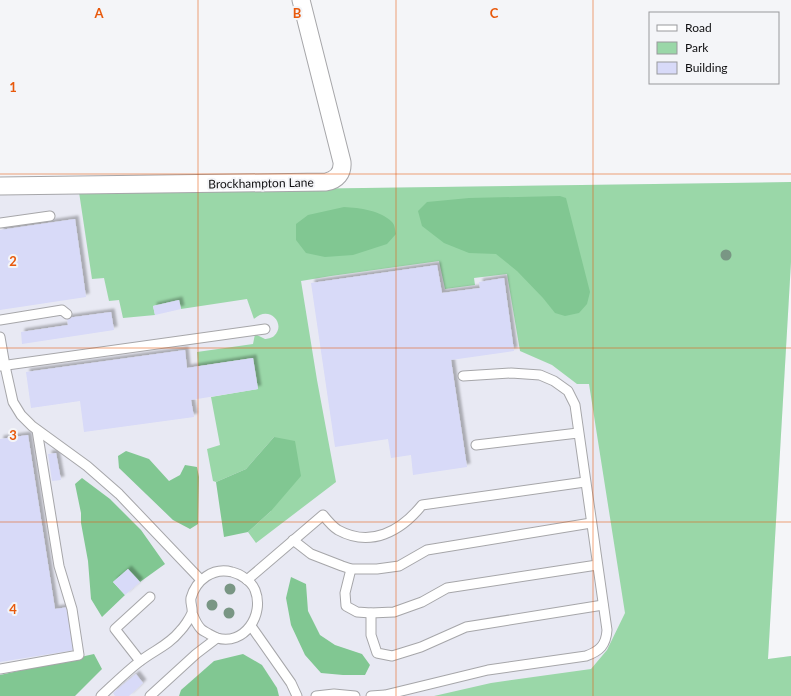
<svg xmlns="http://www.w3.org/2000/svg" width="791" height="696" font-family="Lato,sans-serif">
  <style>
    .built { fill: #e8e9f3 }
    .green { fill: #9ad7a8 }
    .forest { fill: #81c792 }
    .building { fill: #d8daf8; filter: url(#shadow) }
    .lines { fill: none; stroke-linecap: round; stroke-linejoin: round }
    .lane-casing { stroke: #a6a6a9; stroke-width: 11 }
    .street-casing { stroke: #a6a6a9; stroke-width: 19 }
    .lane { stroke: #fff; stroke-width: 9 }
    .street { stroke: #fff; stroke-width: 17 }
    .tree { fill: #799684 }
    .grid { fill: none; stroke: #e8590c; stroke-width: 1; stroke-opacity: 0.55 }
    .labels { text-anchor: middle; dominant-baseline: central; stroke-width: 4; stroke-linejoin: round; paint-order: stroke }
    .street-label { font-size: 12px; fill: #0f0f11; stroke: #f4f5f8 }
    .grid-label { font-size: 13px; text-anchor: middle; font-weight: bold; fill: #e8590c; stroke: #f4f5f8; stroke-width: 4; stroke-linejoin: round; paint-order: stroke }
  </style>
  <defs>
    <filter id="shadow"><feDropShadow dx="3.5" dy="-3.5" stdDeviation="1" flood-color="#0004"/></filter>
  </defs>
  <rect width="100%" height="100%" fill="#f4f5f8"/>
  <path class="built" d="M791,182V262L768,659L791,656V696H0V193Z"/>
  <path class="green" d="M791,182V262L768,659L791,656V696H434L491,683L591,669L607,650L625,613L589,384H577L552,365L520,351L507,274L474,278L475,285L445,289L439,261L331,276L301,281L317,380L336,482L256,543L248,532L271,511L274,437L246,469L216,482L213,481L207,449L220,445L211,397L258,389L253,358L198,366L197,352L253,344L255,334L265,339C267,339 272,338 274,336C287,324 269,304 254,319L247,299L181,309L179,300L153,306L155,315L123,318L119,300L109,301L104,278L92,279L79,192Z"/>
  <g class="forest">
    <path d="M560,196L566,198L590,292L587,304L579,313L565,316L555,313L543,298L517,271L496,254L469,253L444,243L422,226L418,211L427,202L469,198Z"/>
    <path d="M344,207C360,208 380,210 392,222C395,225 395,230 396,234L387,244L353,255L325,257L306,253L296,240V224L308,215Z"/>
    <path d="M274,437L295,441L301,476L271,511L248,532L224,537L216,482L246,469Z"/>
    <path d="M126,451L149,459L169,481L180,475L185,465L197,467L199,477L198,524L190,529L173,520L119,468L118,456Z"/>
    <path d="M82,478L110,499L141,530L165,564L140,582L128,569L113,582L125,595L102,617L91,599L88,561L81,523V513L75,484Z"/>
    <path d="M291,577L306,584L308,611L320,635L335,645L362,654L370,665L365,675H343L321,673L305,655L291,625L286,598Z"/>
    <path d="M94,654L102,669L75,696H0V675Z"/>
    <path d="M243,654L262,665L277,688L279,696H179L181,690L214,661Z"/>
  </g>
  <g class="building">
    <path d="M75,219L86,297L0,310V230Z"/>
    <path d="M437,265L442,293L480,288L479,282L504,278L514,351L451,360L467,467L413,475L411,455L391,458L388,439L335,447L311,283Z"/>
    <path d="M179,300L181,309L155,315L153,306Z"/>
    <path d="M111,312L114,330L22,344L21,332L68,325L67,318Z"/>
    <path d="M185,350L187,368L253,358L258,389L191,400L194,417L84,432L80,401L31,408L26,372Z"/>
    <path d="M28,435L55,609L69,607L75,650L0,662V439Z"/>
    <path d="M56,453L61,480L52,481L48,454Z"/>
    <path d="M128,569L140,582L125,595L113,582Z"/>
    <path d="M136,674L143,683L129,696H115L113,693Z"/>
  </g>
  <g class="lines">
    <g class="lane-casing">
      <g id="lane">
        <path d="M0,223L50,216"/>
        <path d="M0,320L62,310L67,314"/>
        <path d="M0,337L5,366L13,402L21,415L32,426L87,466L119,494L201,580"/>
        <path d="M0,366L265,329"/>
        <path d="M476,445L578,433"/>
        <path d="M293,540L311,554L342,566L351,569H377L399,566L427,550L591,523"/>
        <path d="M351,569L345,593L346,606L357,612L371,613L394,612L422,602L447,588L597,565"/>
        <path d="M247,580L323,515C327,520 333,527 338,530C371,548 401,531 422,505L585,482"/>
        <path d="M371,613V635L377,653L392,656L421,647L466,627L603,605"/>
        <path d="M251,626L291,683L297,696"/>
        <path d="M140,661L115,629L150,597"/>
        <path d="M0,669L79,655L72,609L59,566L37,430"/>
        <path d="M101,696C114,684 126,672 139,662C154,650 168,646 180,631C184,627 190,618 192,613C193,608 190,603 191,598C196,580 213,567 232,572C241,574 252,582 255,590C265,615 244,646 217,638C214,637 211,635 209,634C206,632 203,631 201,629C197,625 194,618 192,613"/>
        <path d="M150,696L196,654L217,638"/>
        <path d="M316,696L334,694L355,696"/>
        <path d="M371,696L385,695L488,670L586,656C600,651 606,645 607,630L575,405L568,391L554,381L540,375L511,373L463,376"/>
      </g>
    </g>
    <g class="street-casing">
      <path id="street" d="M0,186L326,182C337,180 343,173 342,162L301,0"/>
    </g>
    <use href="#lane" class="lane"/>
    <use href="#street" class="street"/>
  </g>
  <g class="tree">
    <circle cx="726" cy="255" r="5.5"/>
    <circle cx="230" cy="589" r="5.5"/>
    <circle cx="212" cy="605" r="5.5"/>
    <circle cx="229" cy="613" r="5.5"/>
  </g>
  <path class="grid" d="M198,0V696M396,0V696M593,0V696M0,174H791M0,348H791M0,522H791"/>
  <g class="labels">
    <g class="street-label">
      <text transform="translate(261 183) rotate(-1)">Brockhampton Lane</text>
    </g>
  </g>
  <g class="grid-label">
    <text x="99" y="18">A</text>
    <text x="297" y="18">B</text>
    <text x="494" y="18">C</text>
    <text x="13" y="92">1</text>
    <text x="13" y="266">2</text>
    <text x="13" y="440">3</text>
    <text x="13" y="614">4</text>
  </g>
  <rect x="649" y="12" width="130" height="72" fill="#f4f5f8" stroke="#98999c"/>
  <rect x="657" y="25" width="20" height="6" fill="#ffffff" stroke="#98999c"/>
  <text x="685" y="32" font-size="12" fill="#0f0f11">Road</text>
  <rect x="657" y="42" width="20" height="12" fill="#9ad7a8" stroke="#98999c"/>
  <text x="685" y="52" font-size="12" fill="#0f0f11">Park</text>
  <rect x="657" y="62" width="20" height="12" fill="#d8daf8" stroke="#98999c"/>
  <text x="685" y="72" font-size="12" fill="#0f0f11">Building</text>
</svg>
